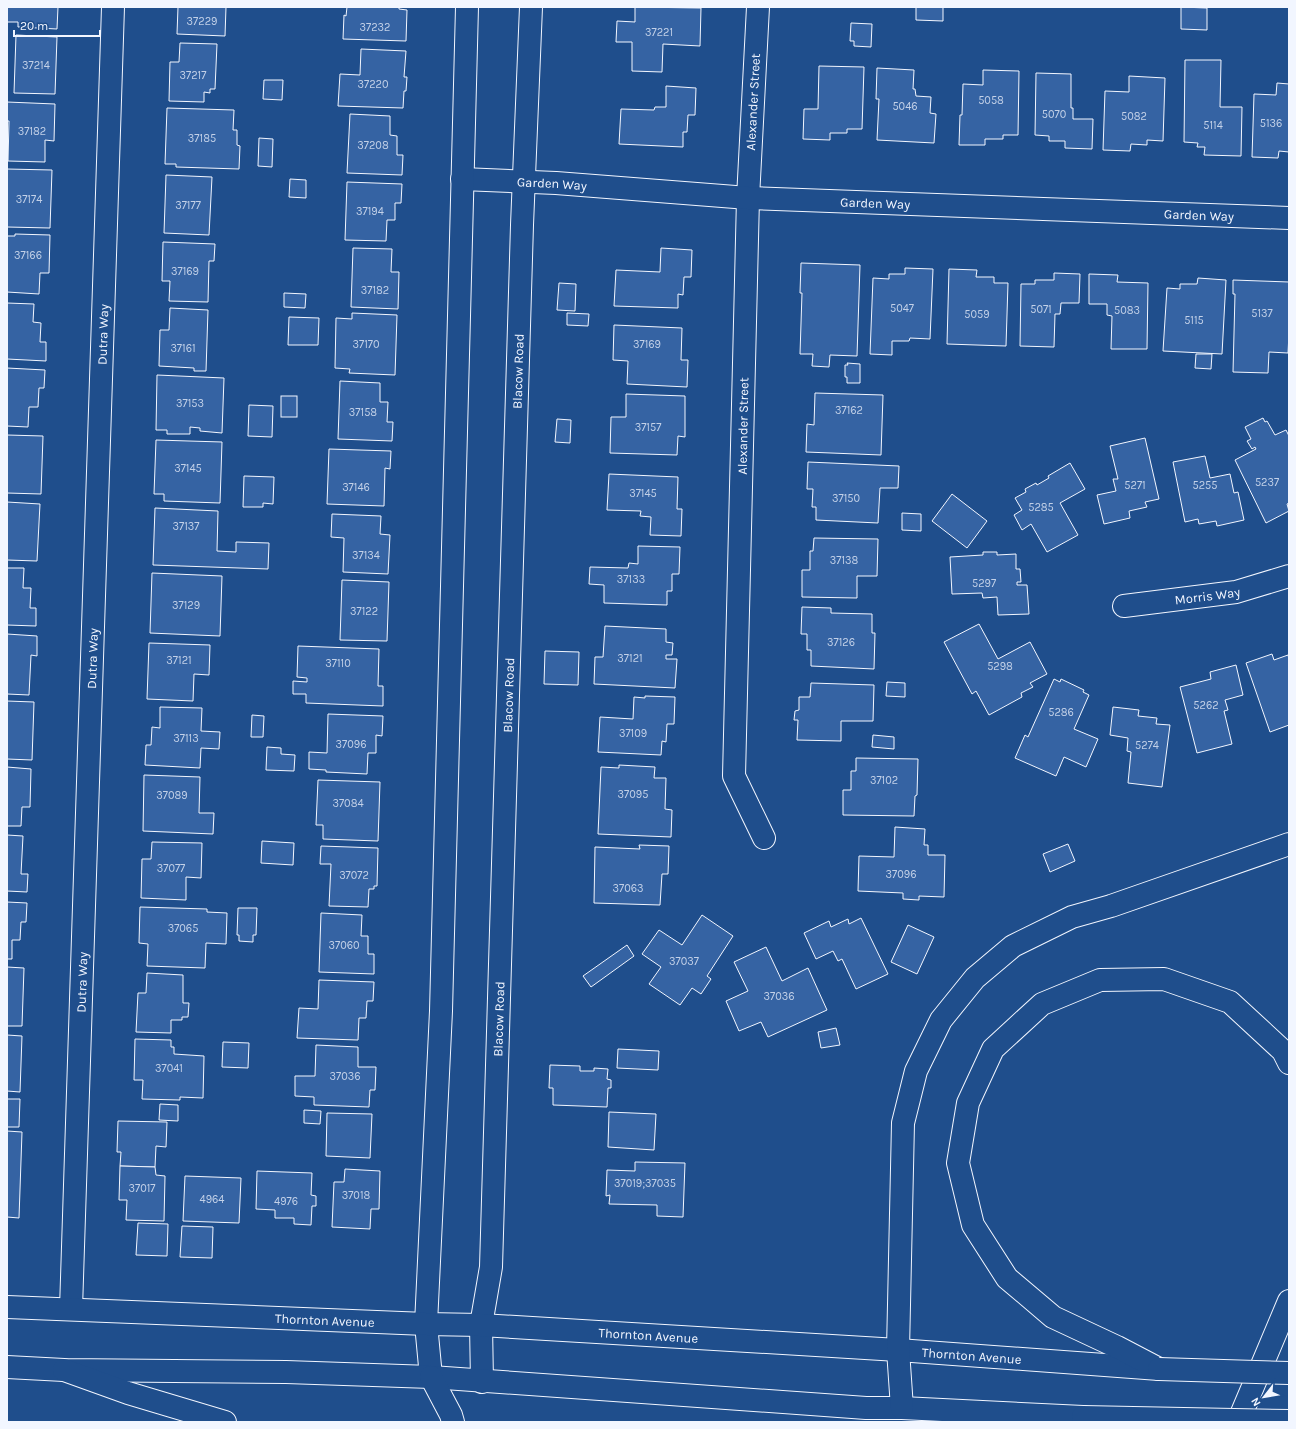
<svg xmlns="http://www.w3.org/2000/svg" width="1296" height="1429" font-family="Karla,sans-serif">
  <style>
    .building { fill: #3563a3; stroke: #f2f6ff }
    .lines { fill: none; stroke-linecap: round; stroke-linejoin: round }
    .street-casing { stroke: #f2f6ff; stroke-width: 24 }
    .secondary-casing { stroke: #f2f6ff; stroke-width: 24 }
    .primary-casing { stroke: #f2f6ff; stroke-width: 24 }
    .highway-casing { stroke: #f2f6ff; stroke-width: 24 }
    .street { stroke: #1f4e8c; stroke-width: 22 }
    .secondary { stroke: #1f4e8c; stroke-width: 22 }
    .primary { stroke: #1f4e8c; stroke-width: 22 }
    .highway { stroke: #1f4e8c; stroke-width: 22 }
    .primary-bridge-casing { stroke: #f2f6ff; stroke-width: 24; stroke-linecap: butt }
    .primary-bridge { stroke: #1f4e8c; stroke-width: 22 }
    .labels { text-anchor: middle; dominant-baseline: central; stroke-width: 3; stroke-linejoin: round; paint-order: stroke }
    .number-label { font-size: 11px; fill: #c3d1e8 }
    .street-label { font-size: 13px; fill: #f2f6ff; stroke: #1f4e8c }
  </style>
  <rect width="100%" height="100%" fill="#1f4e8c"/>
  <g class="building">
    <path d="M7,7H58L57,29L18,27V22H7Z"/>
    <path d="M178,7H226L225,36L177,34Z"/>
    <path d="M347,7H399V9L407,10L406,41L343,39L344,15L346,16Z"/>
    <path d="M635,7L701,8L700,46L663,44L662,72L632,71V42H616L617,21L635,22Z"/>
    <path d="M916,7H943V21L916,20Z"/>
    <path d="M1181,7L1207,8V30L1181,29Z"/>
    <path d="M851,23L872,24L871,47L854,46V41H850Z"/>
    <path d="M16,35L57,37L55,94L14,93Z"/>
    <path d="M180,43L217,44L215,89H210V93L204,92V102L169,101L170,62H179Z"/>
    <path d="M361,49L406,51L404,77H407L406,91H404L403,108L338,106L340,74L360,75Z"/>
    <path d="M1185,60H1221L1220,107H1242L1241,156L1204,155L1205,147H1197L1198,143L1184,142Z"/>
    <path d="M819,66L864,67L862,129H847V133H830V140L803,139L804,109H818Z"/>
    <path d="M877,68L914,70L913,89H915L916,96L931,97L930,113L936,114L934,143L877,140L879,99H876Z"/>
    <path d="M983,70L1019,71L1018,135H1003V139H985V145H959L960,115H962L963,84L983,85Z"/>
    <path d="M1036,73L1071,74V108H1073V119H1093L1092,149L1065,148V141H1049V136L1035,135Z"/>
    <path d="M1129,76L1165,78L1163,141L1147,140V145L1131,144L1130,151L1103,150L1105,91L1129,92Z"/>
    <path d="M264,80H283L282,100L263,99Z"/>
    <path d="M1277,83L1289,84V152L1279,151L1278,158L1252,157L1254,94L1276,95Z"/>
    <path d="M666,86L696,88L695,115H688L687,132H683V147L619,144L621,109L654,110L655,107H666Z"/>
    <path d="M7,102L55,104L54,141L45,140V162L8,161L9,121H7Z"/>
    <path d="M167,108L234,110L233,130H237V145L240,146L239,169L176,167V164H165Z"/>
    <path d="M350,114L390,116V135L397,136V155H403L402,175L347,173Z"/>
    <path d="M259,138L273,139L272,167L258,166Z"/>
    <path d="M7,169L52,170L50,228L7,227Z"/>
    <path d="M166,175L212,177L209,235L164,233Z"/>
    <path d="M290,179L306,180V198L289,197Z"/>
    <path d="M347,182L402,184L401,203H395V220H387L386,241L345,240Z"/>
    <path d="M15,234L50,235L49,273H40L39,294L7,292V236H15Z"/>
    <path d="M163,242L215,244L214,261H209L208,302L169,301L170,281H162Z"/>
    <path d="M353,248L392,249L391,272H399L398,309L351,307Z"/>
    <path d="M661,248L692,250L691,277H684L683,295L678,294V308L614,306L616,270L660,272Z"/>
    <path d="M801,263L860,265L857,356L830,355L829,367L812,366L813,354H800L802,293H800Z"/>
    <path d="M905,268L933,269L930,339L910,338L909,341H892V355L870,354L873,278L889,279V274H905Z"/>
    <path d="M949,269L977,270L976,277H994V283H1008L1006,346L947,344Z"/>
    <path d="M1054,273L1080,274L1079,303H1061L1060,314H1055L1054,347L1020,346L1021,284H1035V280H1054Z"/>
    <path d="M1089,274L1118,275L1117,282L1148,283L1147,349H1111L1112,316L1107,315V304H1089Z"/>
    <path d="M1198,278L1226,280L1222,354L1163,351L1167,288L1180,289V284H1197Z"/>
    <path d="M1233,280L1289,282V333L1288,353L1269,352L1268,373L1233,372L1235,294H1233Z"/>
    <path d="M559,283L576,284L575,311L557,310Z"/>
    <path d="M284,293L306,294L305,308L284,307Z"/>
    <path d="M7,303L34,304L33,322L41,323L40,342H46V361L7,359Z"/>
    <path d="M170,308L208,310L206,371H194V368L159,366L160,330H169Z"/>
    <path d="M352,313L397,315L395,375L349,373L350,369L335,368L336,318L352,319Z"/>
    <path d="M567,313L589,314L588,326L567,325Z"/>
    <path d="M289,317L319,318L318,345H288Z"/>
    <path d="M614,325L682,328L681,360H688L687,387L627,384L628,361L613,360Z"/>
    <path d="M1196,354H1212L1211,369L1195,368Z"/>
    <path d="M847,363L860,364V383H847V377H845V365H848Z"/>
    <path d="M7,368L45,370L44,388H39L38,407H29L28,427L7,426Z"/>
    <path d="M157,375L224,378L222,433L200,431V428L190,427V434H167V430H156Z"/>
    <path d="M340,381L380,383V402H388L387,422H393L392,441L338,439Z"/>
    <path d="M815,393L883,395L881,455L806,452L807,424L814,425Z"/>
    <path d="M626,394L685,396V437L678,436L677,455L610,453L611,417H626Z"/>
    <rect x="281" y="396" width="16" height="21"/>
    <path d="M249,405L273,406L272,437L248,436Z"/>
    <path d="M1263,418L1265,422L1267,421L1275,435L1286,430L1289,436V503L1287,504L1289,511L1266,523L1235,460L1256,449L1255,447L1252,449L1247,441L1251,439L1245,427Z"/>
    <path d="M557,419L571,420L570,443L555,442Z"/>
    <path d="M7,435L43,436L41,494L7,493Z"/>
    <path d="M1145,438L1159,499L1145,502L1147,507L1129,511L1130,518L1104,524L1097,495L1116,491L1113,479H1118L1110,446Z"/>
    <path d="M156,440L222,442L220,503L164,501V494H154Z"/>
    <path d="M329,449L391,451L390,469L385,468L384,506L327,504Z"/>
    <path d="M1205,456L1210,478L1230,474L1234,493L1238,492L1244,520L1217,526L1216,521L1199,524L1198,519L1185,522L1173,462Z"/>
    <path d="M808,462L899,466L898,488H880L878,523L816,520V507H812L813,489H807Z"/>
    <path d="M1070,463L1085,489L1060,503L1078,535L1047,552L1031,524L1022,530L1014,515L1022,510L1015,498L1026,492L1025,489L1036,483L1037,485L1049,478L1048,476Z"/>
    <path d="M609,474L678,477L677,509H682L681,536L650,535L651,517L640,516L641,511L607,510Z"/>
    <path d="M244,476L274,477L273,504L263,503V507H243Z"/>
    <path d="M952,494L987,521L967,548L932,521Z"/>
    <path d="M7,502L40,504L37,561L7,560Z"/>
    <path d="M155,508L218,511L217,551L236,552V542L269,543L268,569L153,565Z"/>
    <path d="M902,513L921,514V531L902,530Z"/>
    <path d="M332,514L381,516L380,534L390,535L388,574L343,572L344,538L331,537Z"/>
    <path d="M814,538L878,539L877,576H857V598L802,597V570H810V551H813Z"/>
    <path d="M638,546L680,547L679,574H672V591H667V605L604,603V585L589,584L590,567L628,568L629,563L638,564Z"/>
    <path d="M983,552H997V555L1016,554V569H1020L1021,582H1017V585H1027L1029,614L998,615L997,597L983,598L982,593L952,594L950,557L983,555Z"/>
    <path d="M7,568H24L23,588H31L30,608H36V626L7,625Z"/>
    <path d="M152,573L222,576L220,636L150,633Z"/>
    <path d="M342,580L389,582L387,641L340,640Z"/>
    <path d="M802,607L831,608V613L872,614V633H875L874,669L811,666V650H807V634H801Z"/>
    <path d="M979,624L998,659L1030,642L1047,674L1030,683L1033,687L1021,693L1022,697L989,715L976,691L972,694L944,642Z"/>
    <path d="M605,626L666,629V642L673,643L672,655H666V659H677L675,688L594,684L595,657H603Z"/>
    <path d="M7,634L37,636V656L31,655L29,695L7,694Z"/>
    <path d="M149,643L210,645L209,675L194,674L193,701L147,699Z"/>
    <path d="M298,646L379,649L378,686H383V706L306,703V694H293V681L307,682V678L297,677Z"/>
    <path d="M545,651L579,652L578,685L544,684Z"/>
    <path d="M1272,654L1274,660L1288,655L1289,659V725L1270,732L1246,663Z"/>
    <path d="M1236,665L1243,695L1225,700L1228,710L1224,711L1232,744L1197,753L1180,687L1211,679L1210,672Z"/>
    <path d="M1054,679L1060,682L1061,679L1084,690L1083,692L1089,695L1074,729L1098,739L1086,767L1064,757L1056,776L1015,758L1025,735L1028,737Z"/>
    <path d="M887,682L905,683V697L886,696Z"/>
    <path d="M811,683L874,685L873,721H841V741L797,740L798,720H794L795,711L799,710V697H810Z"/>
    <path d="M645,696L675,697L674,724H667L666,742L662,741L661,755L598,752L600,717L633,719L634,697L645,698Z"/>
    <path d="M7,701L34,702L32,760L7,759Z"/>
    <path d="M160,707L202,708L201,731L220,732L219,749L201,748L200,768L145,765L146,745H151L152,727L160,728Z"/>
    <path d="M1113,707L1139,710L1138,716L1157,718L1156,724L1170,725L1162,787L1128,783L1131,752L1127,751L1128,738L1110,735Z"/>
    <path d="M328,714L383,716L382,736L376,735V753H368L367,774L326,772V770L309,769V752L327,753Z"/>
    <path d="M252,715L264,716L263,737H251Z"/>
    <path d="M873,735L894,737V749L872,747Z"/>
    <path d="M267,747L281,748V754L295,755L294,771L266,770Z"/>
    <path d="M856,758L918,759L917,795L915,796L914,816L843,815V790H851V771H856Z"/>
    <path d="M619,765L655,767L654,778H666L665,809L672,810L671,837L598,834L601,767L619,768Z"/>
    <path d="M7,767L31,769L30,807H22L21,826H7Z"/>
    <path d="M144,775L200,777L199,813H214L213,834L143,831Z"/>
    <path d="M318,780L380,782L378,841L323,839V825H316Z"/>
    <path d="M895,827L925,829L924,845H928V855H945L944,897L919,896V900L903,899V893L858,891L859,856L894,857Z"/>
    <path d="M7,835L23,836L21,874H28L27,892L7,891Z"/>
    <path d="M262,841L294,843L293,865L261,863Z"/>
    <path d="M152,842L202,843L201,878L186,877V900L141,898L142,859H151Z"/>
    <path d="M1068,844L1075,861L1050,872L1043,854Z"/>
    <path d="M639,845L669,846L668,874H662L660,905L594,903L595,847L640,849Z"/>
    <path d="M321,846L378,848L377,886H374V889H369L368,907L329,906L331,864H320Z"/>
    <path d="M7,902L27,903L26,922H21L20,940H12V959H7Z"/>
    <path d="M140,907L207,909V912L227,913L226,944L206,943L205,968L147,966L148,944L139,943Z"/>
    <path d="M238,908H257L256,935H253V942L239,941V935H237Z"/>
    <path d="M321,913L362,915L361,936H368V954H374V974L319,972Z"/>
    <path d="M702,915L733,936L707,976L711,979L701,994L692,988L680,1005L649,984L661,967L642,954L659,930L682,945Z"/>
    <path d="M861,918L888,974L856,989L842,959L838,961L833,951L816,959L804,933L829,921L831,927L848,919L849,924Z"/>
    <path d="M908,925L934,937L917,974L891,962Z"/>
    <path d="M627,945L634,956L591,987L583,976Z"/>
    <path d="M766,947L782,981L808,968L827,1010L768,1037L761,1022L739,1031L726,1001L748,991L734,962Z"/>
    <path d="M7,967L24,968L22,1026H7Z"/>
    <path d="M147,973L183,975V1003H189L188,1017H182V1020H171V1033L136,1032L138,993H146Z"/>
    <path d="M319,980L374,982L373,1001H367L366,1018H359L358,1040L297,1038L299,1008L318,1009Z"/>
    <path d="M836,1028L840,1045L821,1048L818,1032Z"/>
    <path d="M7,1035L22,1036L20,1092L7,1091Z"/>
    <path d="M135,1039L171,1040V1047H174V1054L204,1056L203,1098L180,1097V1100L142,1099L143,1080H134Z"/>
    <path d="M223,1042L249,1043L248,1068L222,1067Z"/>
    <path d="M316,1045L358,1047V1067H376L375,1090H370L369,1107L314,1105V1097L295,1096V1076H315Z"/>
    <path d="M618,1049L659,1051L658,1070L617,1068Z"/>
    <path d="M550,1065L580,1066V1071H594V1068L608,1069L607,1079L611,1080V1088H608L607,1107L553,1105V1088H549Z"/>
    <path d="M7,1099H20L19,1127H7Z"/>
    <path d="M160,1104L178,1105V1121L159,1120Z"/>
    <path d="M304,1110L321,1111L320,1124L304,1123Z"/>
    <path d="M609,1112L656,1114L654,1150L608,1147Z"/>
    <path d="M327,1113L372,1114L370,1158L326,1156Z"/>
    <path d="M118,1121L167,1122L166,1147L156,1146L155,1167L120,1166L121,1152H117Z"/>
    <path d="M7,1131L22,1132L19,1218L7,1217Z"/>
    <path d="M635,1162L685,1163L683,1217L657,1216V1205L609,1204L610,1195L606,1196L607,1170L635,1171Z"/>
    <path d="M120,1166L155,1167L156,1175L165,1176L164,1221L126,1220L127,1200H119Z"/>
    <path d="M345,1169L380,1171L379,1209H371L370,1229L332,1227L334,1182H344Z"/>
    <path d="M257,1171L312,1173L311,1195L316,1196V1206H312L311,1225L294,1224V1218H275V1210L256,1209Z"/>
    <path d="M185,1176L241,1178L239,1223L183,1221Z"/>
    <path d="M138,1223L168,1224L167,1256L136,1255Z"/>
    <path d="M182,1226L213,1227L212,1258L180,1257Z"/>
  </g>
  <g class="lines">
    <g class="street-casing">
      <g id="street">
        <path d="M758,7L748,198L734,776L764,838"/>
        <path id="s1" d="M462,179L556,183L748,198L1289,218"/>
        <path id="s2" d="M1124,606L1236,592L1289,576"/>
        <path id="s3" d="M71,1309L113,7"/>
      </g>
    </g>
    <g class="secondary-casing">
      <g id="secondary">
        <path d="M431,1377L426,1324L441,1011L467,7"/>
        <path id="s4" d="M482,1382L481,1325L491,1267L522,225L531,7"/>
      </g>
    </g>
    <g class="primary-casing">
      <g id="primary">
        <path id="s5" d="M7,1307L426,1324L481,1325L898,1350L1159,1369"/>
        <path d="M7,1367L64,1370L286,1372L431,1377L866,1408H902L1083,1417"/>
      </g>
    </g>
    <g class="highway-casing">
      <g id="highway">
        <path d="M1159,1369L1117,1347L1053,1317L1007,1278L973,1225L958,1163L968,1103L993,1049L1042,1004L1100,980L1164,979L1230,1002L1283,1051L1289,1063"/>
        <path d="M64,1370L128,1393L225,1422"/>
        <path d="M431,1377L451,1415L453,1422"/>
        <path d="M902,1408L898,1350L903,1123L916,1071L941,1020L975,978L1013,946L1072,917L1111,906L1289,844"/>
        <path d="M1238,1422L1289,1301"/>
      </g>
    </g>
    <use href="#street" class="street"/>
    <use href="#secondary" class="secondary"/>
    <use href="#primary" class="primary"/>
    <use href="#highway" class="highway"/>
    <g class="primary-bridge-casing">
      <g id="primary-bridge">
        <path d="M1159,1369L1289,1373"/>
        <path d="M1083,1417L1289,1421"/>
      </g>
    </g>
    <use href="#primary-bridge" class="primary-bridge"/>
  </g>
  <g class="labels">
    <g class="number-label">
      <text x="202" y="21">37229</text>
      <text x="375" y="27">37232</text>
      <text x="659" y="32">37221</text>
      <text x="36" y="65">37214</text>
      <text x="193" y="75">37217</text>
      <text x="373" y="84">37220</text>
      <text x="991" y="100">5058</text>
      <text x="905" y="106">5046</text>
      <text x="1054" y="114">5070</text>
      <text x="1134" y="116">5082</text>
      <text x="1271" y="123">5136</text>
      <text x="1213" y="125">5114</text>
      <text x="32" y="131">37182</text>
      <text x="202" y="138">37185</text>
      <text x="373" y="145">37208</text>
      <text x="29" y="199">37174</text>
      <text x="188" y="205">37177</text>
      <text x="370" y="211">37194</text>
      <text x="28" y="255">37166</text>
      <text x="185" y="271">37169</text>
      <text x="375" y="290">37182</text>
      <text x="902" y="308">5047</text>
      <text x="1041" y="309">5071</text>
      <text x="1127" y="310">5083</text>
      <text x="1262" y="313">5137</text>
      <text x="977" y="314">5059</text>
      <text x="1194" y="320">5115</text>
      <text x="366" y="344">37170</text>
      <text x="647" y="344">37169</text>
      <text x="183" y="348">37161</text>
      <text x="190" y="403">37153</text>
      <text x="849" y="410">37162</text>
      <text x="363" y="412">37158</text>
      <text x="648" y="427">37157</text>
      <text x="188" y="468">37145</text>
      <text x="1267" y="482">5237</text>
      <text x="1135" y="485">5271</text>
      <text x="1205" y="485">5255</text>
      <text x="356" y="487">37146</text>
      <text x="643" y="493">37145</text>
      <text x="846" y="498">37150</text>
      <text x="1041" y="507">5285</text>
      <text x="186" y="526">37137</text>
      <text x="366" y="555">37134</text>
      <text x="844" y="560">37138</text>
      <text x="631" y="579">37133</text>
      <text x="984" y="583">5297</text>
      <text x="186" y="605">37129</text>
      <text x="364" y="611">37122</text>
      <text x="841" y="642">37126</text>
      <text x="630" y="658">37121</text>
      <text x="179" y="660">37121</text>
      <text x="338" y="663">37110</text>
      <text x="1000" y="666">5298</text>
      <text x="1206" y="705">5262</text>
      <text x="1061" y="712">5286</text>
      <text x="633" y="733">37109</text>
      <text x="186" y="738">37113</text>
      <text x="351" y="744">37096</text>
      <text x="1147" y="745">5274</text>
      <text x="884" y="780">37102</text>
      <text x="633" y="794">37095</text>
      <text x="172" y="795">37089</text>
      <text x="348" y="803">37084</text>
      <text x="171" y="868">37077</text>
      <text x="901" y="874">37096</text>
      <text x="354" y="875">37072</text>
      <text x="628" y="888">37063</text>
      <text x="183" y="928">37065</text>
      <text x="344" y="945">37060</text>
      <text x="684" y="961">37037</text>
      <text x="779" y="996">37036</text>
      <text x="169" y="1068">37041</text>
      <text x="345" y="1076">37036</text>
      <text x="645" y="1183">37019;37035</text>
      <text x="142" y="1188">37017</text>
      <text x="356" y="1195">37018</text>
      <text x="212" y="1199">4964</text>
      <text x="286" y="1201">4976</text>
    </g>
    <g class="street-label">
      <text transform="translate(753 102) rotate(-87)">Alexander Street</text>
      <text stroke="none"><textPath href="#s1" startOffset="90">Garden Way</textPath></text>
      <text stroke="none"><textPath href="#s1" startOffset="414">Garden Way</textPath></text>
      <text stroke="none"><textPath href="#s1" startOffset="738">Garden Way</textPath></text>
      <text stroke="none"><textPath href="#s3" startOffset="975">Dutra Way</textPath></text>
      <text stroke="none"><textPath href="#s4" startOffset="1012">Blacow Road</textPath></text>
      <text transform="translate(743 426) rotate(-89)">Alexander Street</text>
      <text stroke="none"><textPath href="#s2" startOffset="84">Morris Way</textPath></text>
      <text stroke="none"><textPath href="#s3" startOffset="651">Dutra Way</textPath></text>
      <text stroke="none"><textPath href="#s4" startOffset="688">Blacow Road</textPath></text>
      <text stroke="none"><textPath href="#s3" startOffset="327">Dutra Way</textPath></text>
      <text stroke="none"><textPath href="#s4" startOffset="364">Blacow Road</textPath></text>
      <text stroke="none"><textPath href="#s5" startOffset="318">Thornton Avenue</textPath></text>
      <text stroke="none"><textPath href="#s5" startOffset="642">Thornton Avenue</textPath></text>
      <text stroke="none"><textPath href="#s5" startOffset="966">Thornton Avenue</textPath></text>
    </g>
  </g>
  <rect width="1296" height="1429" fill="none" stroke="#f2f6ff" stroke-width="16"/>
  <g transform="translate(1264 1397) rotate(239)" stroke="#1f4e8c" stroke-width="3" paint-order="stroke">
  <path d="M0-3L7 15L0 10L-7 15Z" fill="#f2f6ff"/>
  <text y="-6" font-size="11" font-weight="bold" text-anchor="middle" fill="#f2f6ff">N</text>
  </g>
  <path d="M14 30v6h86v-6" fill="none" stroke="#f2f6ff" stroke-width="2"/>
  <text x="20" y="30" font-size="12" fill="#f2f6ff" stroke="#1f4e8c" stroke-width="3" paint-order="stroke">20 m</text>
</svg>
